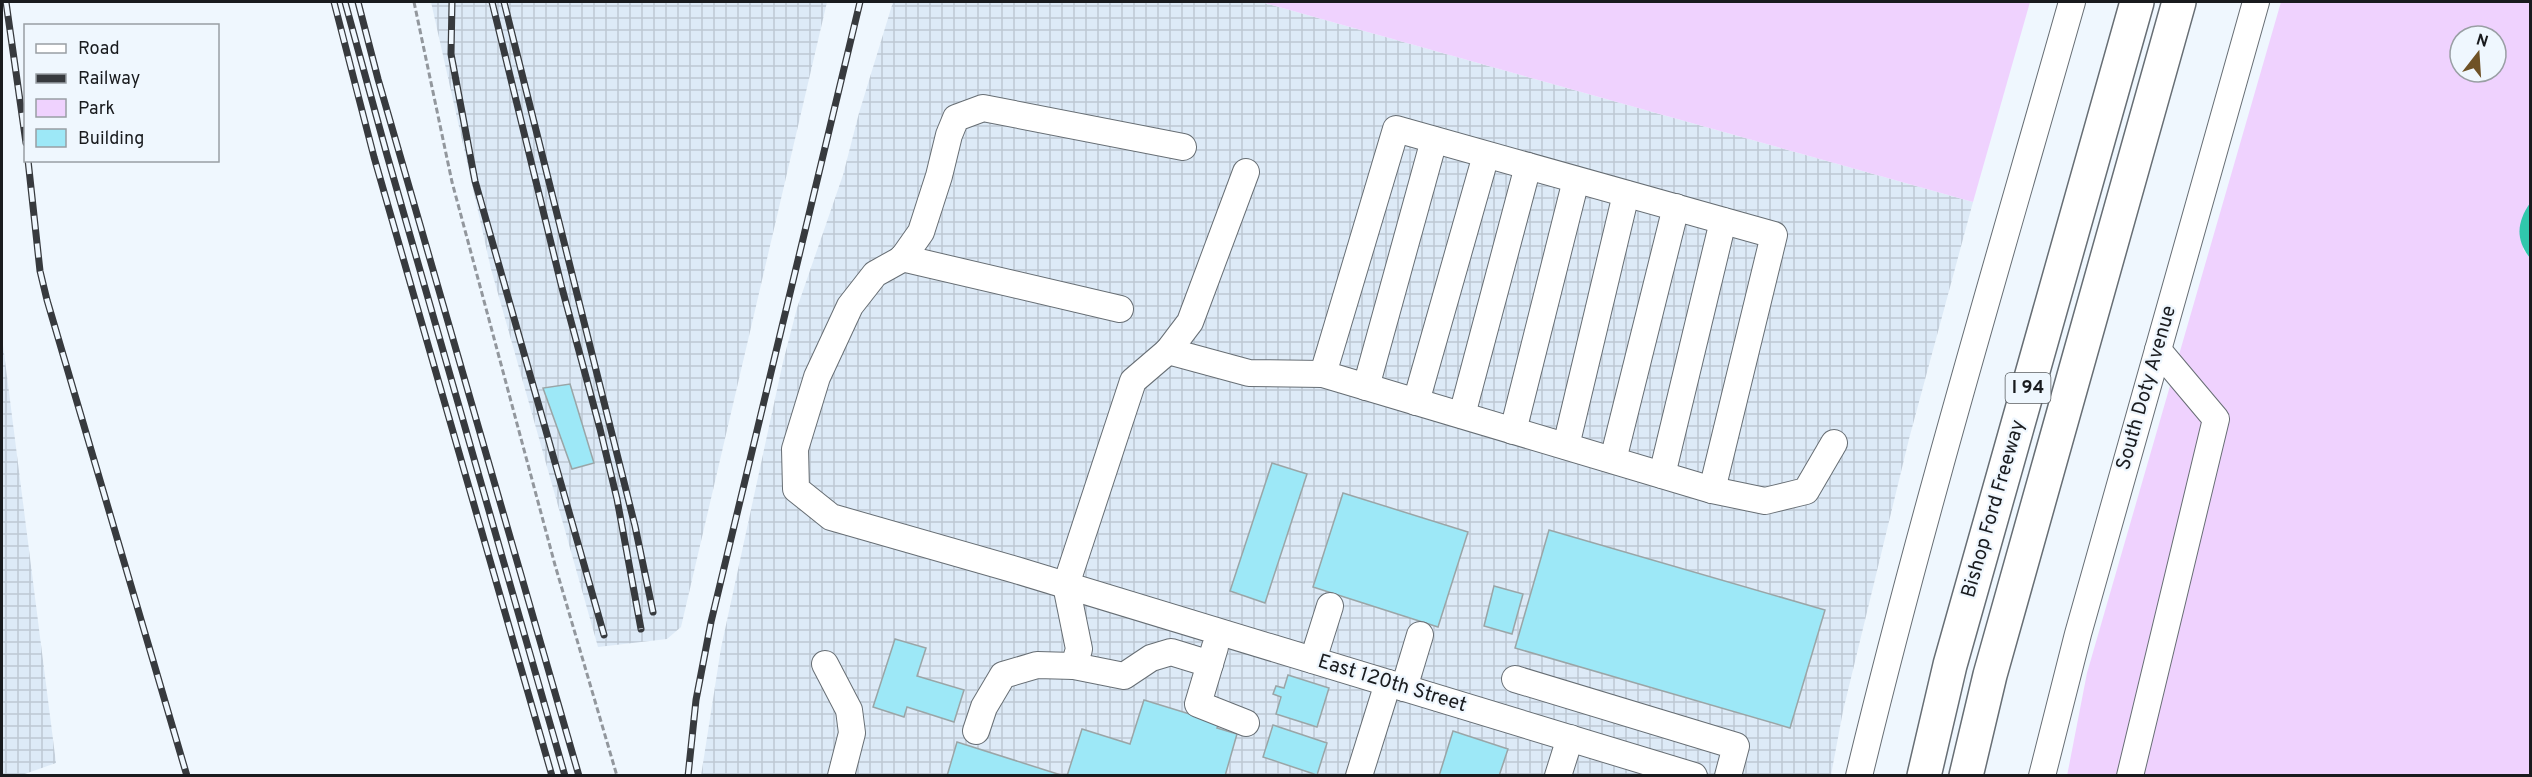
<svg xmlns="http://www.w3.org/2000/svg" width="2532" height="777" font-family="Overpass,sans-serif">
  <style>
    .industrial { fill: url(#industrial-grid) }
    .green { fill: #efd2fe; fill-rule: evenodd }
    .water { fill: #30c7ac }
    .building { fill: #9de8f7; stroke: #9aa5a7; stroke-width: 1.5 }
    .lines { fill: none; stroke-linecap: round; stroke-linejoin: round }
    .minor-casing { stroke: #676e74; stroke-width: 28 }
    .highway-casing { stroke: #676e74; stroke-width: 36 }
    .path { stroke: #92979d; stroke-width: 3; stroke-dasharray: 6 3; stroke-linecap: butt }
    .minor { stroke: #fff; stroke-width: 26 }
    .highway { stroke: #fff; stroke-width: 33 }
    .rail-casing { stroke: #373a3e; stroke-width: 7 }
    .rail { stroke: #eff7fe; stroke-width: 4.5; stroke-dasharray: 14; stroke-linecap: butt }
    .labels { text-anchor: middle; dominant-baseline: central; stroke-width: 4.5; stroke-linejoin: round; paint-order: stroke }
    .shield { fill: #eff7fe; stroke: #595d61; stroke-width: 1.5 }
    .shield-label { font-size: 18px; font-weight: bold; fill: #191b1e }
    .street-label { font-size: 20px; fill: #191b1e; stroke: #eff7fe }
  </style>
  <defs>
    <pattern id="industrial-grid" width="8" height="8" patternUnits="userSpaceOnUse" patternTransform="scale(1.5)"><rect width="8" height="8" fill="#ddeaf7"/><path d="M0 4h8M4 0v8" fill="none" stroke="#bdc8d3"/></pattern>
  </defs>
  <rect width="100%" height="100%" fill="#eff7fe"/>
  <g class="industrial">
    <path d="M431,2H827L681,627L667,639L598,647L491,269Z"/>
    <path d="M893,2H1261L1973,202L1909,439L1843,711L1831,775L701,776L721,648L783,362L797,308L843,175L859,113Z"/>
    <path d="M2,337L56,763L19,776L2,775Z"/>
  </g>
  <g class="green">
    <path d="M1261,2H2030L1973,202Z"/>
    <path d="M2281,2H2530V203L2523,249L2530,258V775L2067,776L2087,673ZM2460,36H2496V72H2460Z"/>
  </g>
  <path class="water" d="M2530,203V258C2515,239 2517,222 2530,203Z"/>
  <g class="building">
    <path d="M570,384L594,463L572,469L543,388Z"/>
    <path d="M1272,463L1307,474L1265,603L1230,591Z"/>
    <path d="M1343,493L1468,532L1438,627L1313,587Z"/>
    <path d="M1549,530L1825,610L1790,728L1515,648Z"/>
    <path d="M1494,586L1523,594L1512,634L1484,626Z"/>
    <path d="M895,639L926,648L917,676L964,690L954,722L907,707L904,717L873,707Z"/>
    <path d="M1288,675L1329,688L1317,727L1276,714L1281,697L1273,694L1276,686L1284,688Z"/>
    <path d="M1144,700L1219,723L1217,728L1237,734L1225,776H1067L1082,729L1130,744Z"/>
    <path d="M1273,725L1327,743L1317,775L1263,757Z"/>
    <path d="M1453,731L1508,749L1499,776H1439Z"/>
    <path d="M957,742L1064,776H947Z"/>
  </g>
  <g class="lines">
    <g class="minor-casing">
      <g id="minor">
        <path d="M1183,147L983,108L956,118L949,135L939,176L921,232L902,259L875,274L850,306L817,377L795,449L796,489L831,517L1016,570L1694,776"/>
        <path d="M902,258L1120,309"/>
        <path d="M1168,351L1249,373L1323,374L1712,490L1765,501L1806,491L1834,443"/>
        <path d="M1323,374L1396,129L1774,235L1712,490"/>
        <path d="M1366,387L1434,140"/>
        <path d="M1416,402L1486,155"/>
        <path d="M1462,415L1528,166"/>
        <path d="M1513,431L1576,180"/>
        <path d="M1566,446L1626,194"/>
        <path d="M1613,460L1676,207"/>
        <path d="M1662,475L1723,221"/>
        <path d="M1215,647L1198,704L1246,723"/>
        <path d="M1313,660L1330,606"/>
        <path d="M825,664L849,710L852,733L841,776"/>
        <path d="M1074,666L1079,649L1066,585L1133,381L1168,351L1190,322L1246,172"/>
        <path d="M1515,679L1736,746L1728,776"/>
        <path d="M1404,688L1420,635"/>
        <path d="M976,731L984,707L1003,675L1037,665L1074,666L1124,676L1151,658L1171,652L1210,664"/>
        <path d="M1359,776L1388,683"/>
        <path d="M1558,776L1570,738"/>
        <path d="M1859,776C1922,516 1999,259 2072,2"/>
        <path d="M2042,776L2078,634L2256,2"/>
        <path d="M2130,776L2216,419L2158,350"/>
      </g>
    </g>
    <g class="highway-casing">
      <g id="highway">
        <path d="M1924,776L1950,665L2137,2"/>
        <path d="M1966,776L1990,675L2179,2"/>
      </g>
    </g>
    <path class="path" d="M414,2L452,182L555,565L617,776"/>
    <use href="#minor" class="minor"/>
    <use href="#highway" class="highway"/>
    <g class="rail-casing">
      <g id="rail">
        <path d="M6,2L26,143"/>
        <path d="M334,2L374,157L552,776"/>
        <path d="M345,2L387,155L565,776"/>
        <path d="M358,2L378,79L579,776"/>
        <path d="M452,2L451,54L475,181L604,635"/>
        <path d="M492,2L562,288L600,429L617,499L641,629"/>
        <path d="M504,2L635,526L653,612"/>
        <path d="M28,160L40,271L47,300L187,776"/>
        <path d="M688,776L696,700L711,622L860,2"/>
      </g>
    </g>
    <use href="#rail" class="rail"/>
  </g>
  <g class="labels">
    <rect class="shield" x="2005.5" y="373" width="45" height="30" rx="4.5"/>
    <g class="shield-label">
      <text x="2028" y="388">I 94</text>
    </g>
    <g class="street-label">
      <text transform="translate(2147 388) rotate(-74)">South Doty Avenue</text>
      <text transform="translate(1994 509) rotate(-74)">Bishop Ford Freeway</text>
      <text transform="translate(1392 684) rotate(17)">East 120th Street</text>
    </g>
  </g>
  <rect width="2532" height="777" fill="none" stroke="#191b1e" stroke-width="6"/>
  <rect x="24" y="24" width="195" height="138" fill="#eff7fe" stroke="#999fa4" stroke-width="1.5"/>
  <rect x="36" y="44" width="30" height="9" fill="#ffffff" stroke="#999fa4" stroke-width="1.5"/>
  <text x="78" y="54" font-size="18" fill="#191b1e">Road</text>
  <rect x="36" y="74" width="30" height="9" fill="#373a3e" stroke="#999fa4" stroke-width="1.5"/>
  <text x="78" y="84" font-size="18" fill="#191b1e">Railway</text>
  <rect x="36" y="99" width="30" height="18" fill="#efd2fe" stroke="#999fa4" stroke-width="1.5"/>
  <text x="78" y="114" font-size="18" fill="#191b1e">Park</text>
  <rect x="36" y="129" width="30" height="18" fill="#9de8f7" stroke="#999fa4" stroke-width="1.5"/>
  <text x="78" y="144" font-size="18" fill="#191b1e">Building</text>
  <g transform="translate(2478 54) rotate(17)"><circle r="28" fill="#eff7fe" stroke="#999fa4" stroke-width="1.5"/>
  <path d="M0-4.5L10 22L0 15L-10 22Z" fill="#6f5226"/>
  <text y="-9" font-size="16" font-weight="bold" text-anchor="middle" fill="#191b1e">N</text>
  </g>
</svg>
